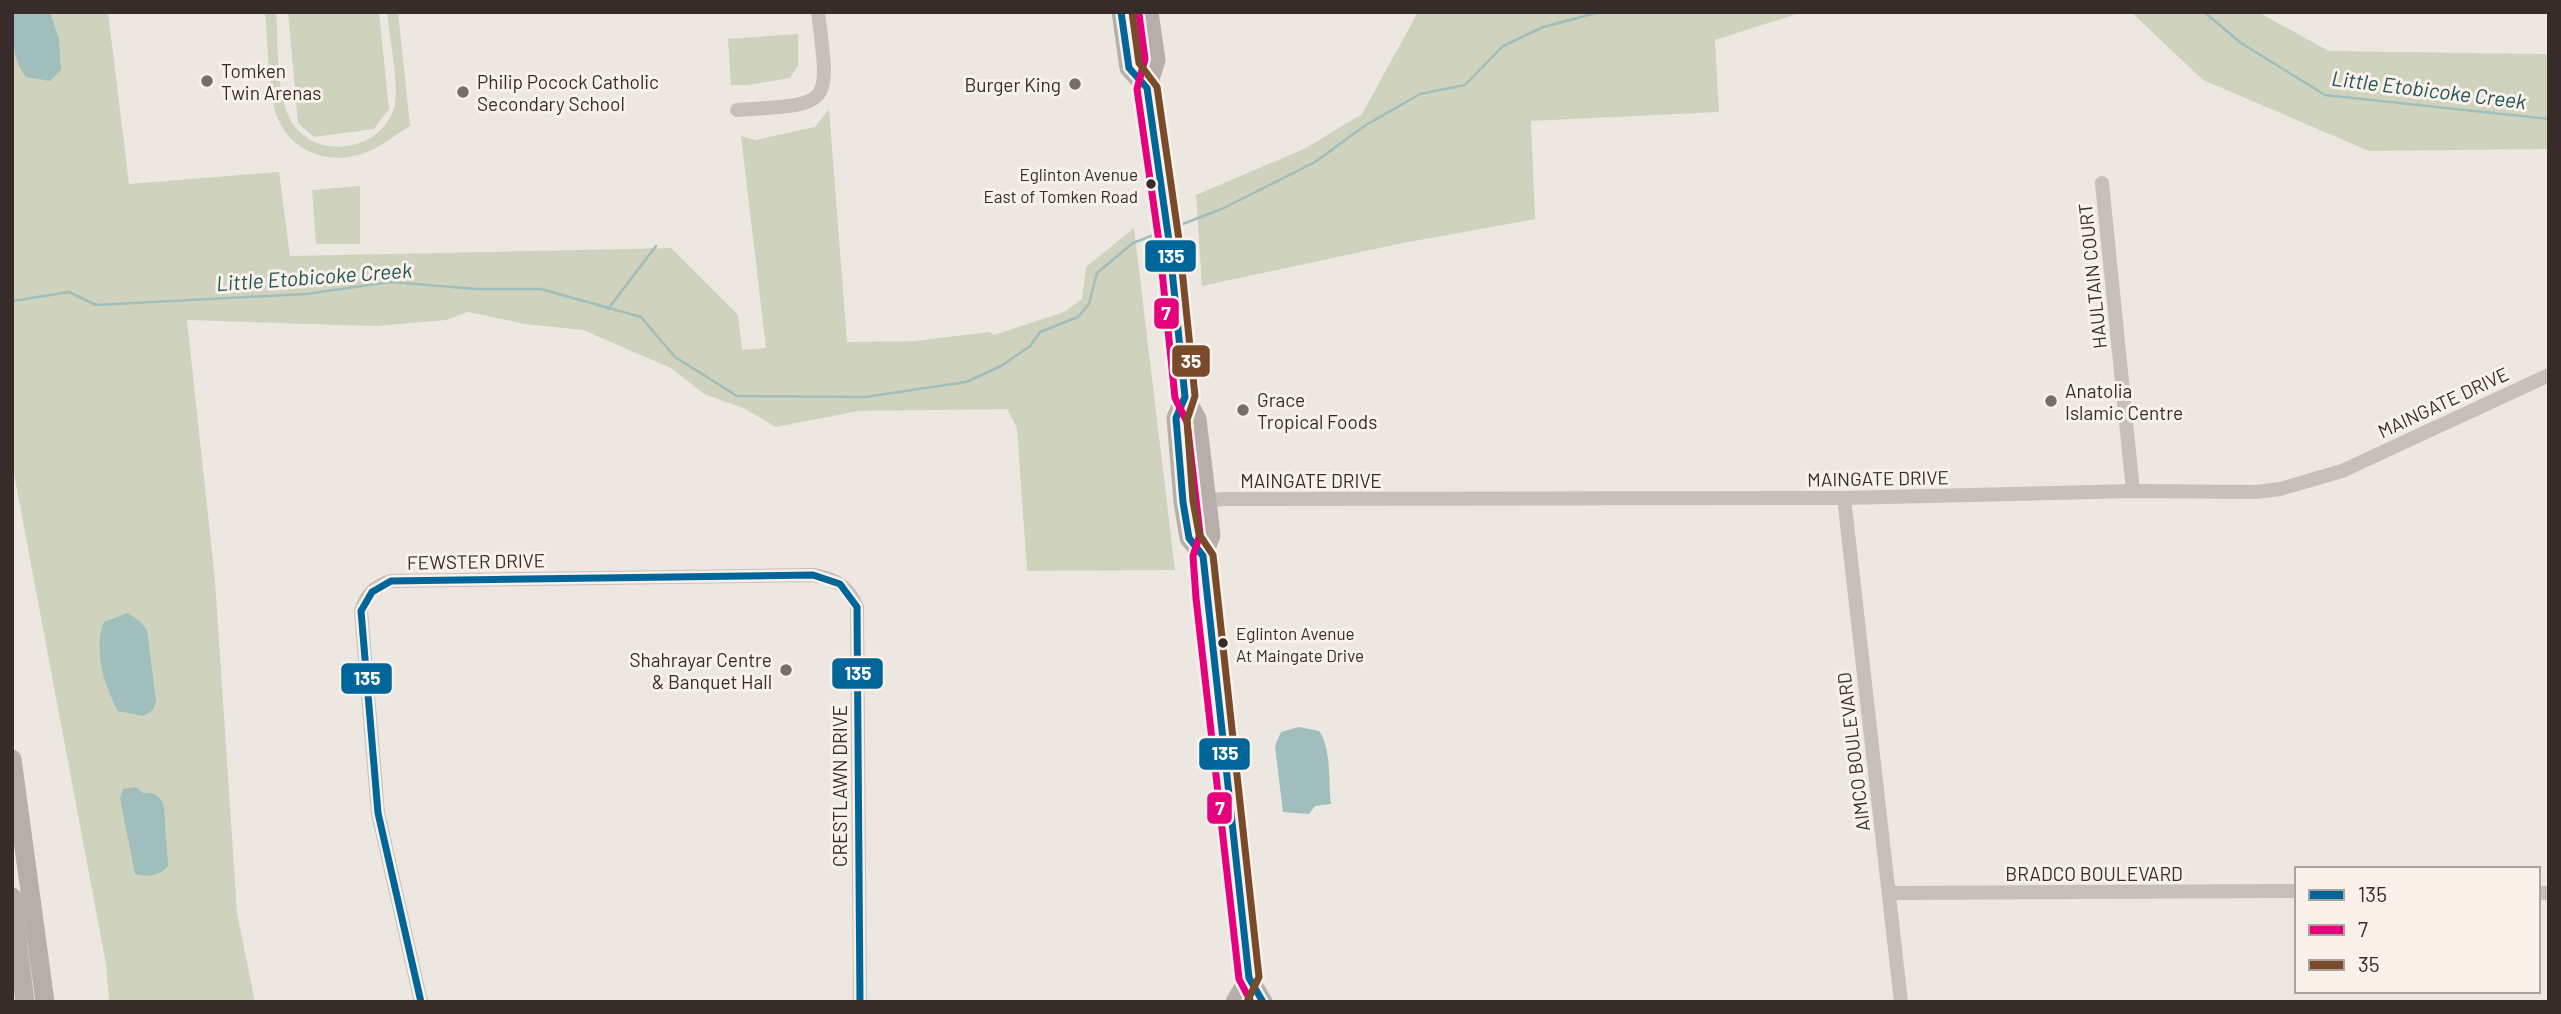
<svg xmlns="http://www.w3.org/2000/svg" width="2561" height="1014" font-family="Barlow,sans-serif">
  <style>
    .green { fill: #cfd2bd }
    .water { fill: #9fbebc }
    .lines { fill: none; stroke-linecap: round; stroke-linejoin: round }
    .stream { stroke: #9fbebc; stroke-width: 2.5 }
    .minor { stroke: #c6bfbb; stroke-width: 14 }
    .major { stroke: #b5aeaa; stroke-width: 19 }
    .bus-1-casing { stroke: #f9f1ea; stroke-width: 12 }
    .bus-2-casing { stroke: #f9f1ea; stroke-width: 12 }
    .bus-3-casing { stroke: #f9f1ea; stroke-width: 12 }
    .bus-1 { stroke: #069; stroke-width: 7 }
    .bus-2 { stroke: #e5007d; stroke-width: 7 }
    .bus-3 { stroke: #7a4b2a; stroke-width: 7 }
    .poi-dot { fill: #776d6a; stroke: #f9f1ea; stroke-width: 2.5 }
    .bus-dot { fill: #372c29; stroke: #f9f1ea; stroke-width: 2.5 }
    .labels { text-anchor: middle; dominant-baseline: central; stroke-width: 6; stroke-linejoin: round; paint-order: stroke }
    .bus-label { font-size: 17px; fill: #372c29; stroke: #f9f1ea; text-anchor: end }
    .poi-label { font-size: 19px; fill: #372c29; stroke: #f9f1ea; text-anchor: start }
    .street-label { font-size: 19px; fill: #372c29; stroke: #f9f1ea }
    .water-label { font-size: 21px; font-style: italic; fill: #205656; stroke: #f9f1ea }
    .line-badge { stroke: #f9f1ea; stroke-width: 2.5 }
    .badge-label { font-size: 19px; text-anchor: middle; font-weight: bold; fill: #fff }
  </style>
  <rect width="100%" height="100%" fill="#ede7e2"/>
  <g class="green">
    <path d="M12,12H108L129,184L279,172L290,256L671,248L738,315L742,350L766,348L741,136L755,140L815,127L829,109L847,342L915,341L989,332L994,335L1064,312L1082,299L1086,267L1134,228L1175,570L1027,571L1017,428L1007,409L858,411L776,427L743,408L704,394L671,368L583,330L525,324L468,312L446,320L376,326L187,320L215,580L237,913L255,1002H109L106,964L12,463Z"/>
    <path d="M265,12H276C279,45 275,89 290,119C313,163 385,152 395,104C399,85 389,34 387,12H398L410,126C398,133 386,143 374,149C336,168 291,156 276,114C268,89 268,40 265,12Z"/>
    <path d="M288,12H379L389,109L374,129L314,137L298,123Z"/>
    <path d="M1418,12H1803L1715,40L1719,112L1531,121L1535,219L1403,243L1202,286L1196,195L1306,148L1362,114Z"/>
    <path d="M2131,12H2258L2329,51L2549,54V149L2369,151L2203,80Z"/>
    <path d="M798,34V66L790,78L748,85H731L728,39Z"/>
    <path d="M360,186V244H316L312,190Z"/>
  </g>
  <g class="water">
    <path d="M12,12H50L59,40L61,70L50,81L26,77C12,60 12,34 12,12Z"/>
    <path d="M128,613L141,622L147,631L156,701L153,710L143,716L118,711C104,686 93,649 104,622Z"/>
    <path d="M1299,727L1319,731C1332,749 1328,783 1331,804L1315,806L1309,814L1283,812L1275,746L1281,732Z"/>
    <path d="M136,787L143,793C155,792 159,795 164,806L168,866C159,876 148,877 135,874L120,798L123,789Z"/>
  </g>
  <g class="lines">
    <g class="stream">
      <path d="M2204,12L2241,43L2325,95L2549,119"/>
      <path d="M1175,227L1224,208L1315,162L1366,125L1420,94L1465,85L1503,46L1543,27L1600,12"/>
      <path d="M12,301L69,292L96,305L306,294L390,282L477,289H541L641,317L675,357L737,396L865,397L966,382L1001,366L1030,346L1040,332L1078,317L1089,304L1097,273L1133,243L1159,233"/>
      <path d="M608,309L656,246"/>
    </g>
    <g class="minor">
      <path d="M737,110C833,104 830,108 818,12"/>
      <path d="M2102,183L2133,491"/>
      <path d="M1844,498L1901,1002"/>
      <path d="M1183,502L1225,499L1844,498L2133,491L2256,492L2280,489L2342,471L2549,375"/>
      <path d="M1890,893L2297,891"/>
      <path d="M2538,893H2549"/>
      <path d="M421,1002L378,813L361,611C366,594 375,586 391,581L813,575C835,579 848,585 857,607L860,1002"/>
    </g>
    <g class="major">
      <path d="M1121,12L1129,68L1147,88"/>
      <path d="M1149,12L1156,60L1147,88L1169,241L1185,397L1197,419L1211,535L1203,556L1206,597L1249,978L1263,1002"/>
      <path d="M1185,397L1176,418L1183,502L1189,538L1203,556"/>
      <path d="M12,759L45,1002"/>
      <path d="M12,897L25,1002"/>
      <path d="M1235,1002L1249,978"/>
    </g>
    <g class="bus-1-casing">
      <g id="bus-1">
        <path d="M1121,12L1129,68L1147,88L1169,241L1185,397L1176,418L1183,502L1189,538L1203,556L1249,978L1263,1002"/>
        <path d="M421,1002L378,813L361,611L372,592L391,581L813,575L840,584L857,607L860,1002"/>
      </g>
    </g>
    <g class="bus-2-casing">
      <path id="bus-2" d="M1139,14L1145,59L1137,89L1159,242L1175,398L1187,422L1200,534L1193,556L1196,598L1239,979L1251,1002"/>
    </g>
    <g class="bus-3-casing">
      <path id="bus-3" d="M1132,12L1139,63L1157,87L1179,240L1195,396L1187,420L1193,501L1199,534L1213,555L1259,977L1247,1002"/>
    </g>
    <use href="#bus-1" class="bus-1"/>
    <use href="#bus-2" class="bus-2"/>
    <use href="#bus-3" class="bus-3"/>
  </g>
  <g class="poi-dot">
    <circle cx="207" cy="81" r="7"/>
    <circle cx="1075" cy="84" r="7"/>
    <circle cx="463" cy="92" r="7"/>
    <circle cx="2051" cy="401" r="7"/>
    <circle cx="1243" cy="410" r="7"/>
    <circle cx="786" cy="670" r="7"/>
  </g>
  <g class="bus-dot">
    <circle cx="1151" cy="184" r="6"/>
    <circle cx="1223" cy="643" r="6"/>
  </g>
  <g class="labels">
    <g class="bus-label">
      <text x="1138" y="174">Eglinton Avenue<tspan x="1138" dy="22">East of Tomken Road</tspan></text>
      <text x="1236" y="633" text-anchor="start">Eglinton Avenue<tspan x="1236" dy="22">At Maingate Drive</tspan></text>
    </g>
    <g class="poi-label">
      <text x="221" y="70">Tomken<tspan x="221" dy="22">Twin Arenas</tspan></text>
      <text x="477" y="81">Philip Pocock Catholic<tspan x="477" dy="22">Secondary School</tspan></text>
      <text x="1061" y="84" text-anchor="end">Burger King</text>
      <text x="2065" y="390">Anatolia<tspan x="2065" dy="22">Islamic Centre</tspan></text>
      <text x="1257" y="399">Grace<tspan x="1257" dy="22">Tropical Foods</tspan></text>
      <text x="772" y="659" text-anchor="end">Shahrayar Centre<tspan x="772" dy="22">&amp; Banquet Hall</tspan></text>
    </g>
    <g class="street-label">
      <text transform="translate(2092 276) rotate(-96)">HAULTAIN COURT</text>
      <text transform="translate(2443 402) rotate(-25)">MAINGATE DRIVE</text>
      <text transform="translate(1878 478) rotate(-1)">MAINGATE DRIVE</text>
      <text x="1311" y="480">MAINGATE DRIVE</text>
      <text transform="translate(476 561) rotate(-1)">FEWSTER DRIVE</text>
      <text transform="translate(1853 752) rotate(-97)">AIMCO BOULEVARD</text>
      <text transform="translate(839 786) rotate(-90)">CRESTLAWN DRIVE</text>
      <text x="2094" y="873">BRADCO BOULEVARD</text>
    </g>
    <g class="water-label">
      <text transform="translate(2429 89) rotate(7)">Little Etobicoke Creek</text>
      <text transform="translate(314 276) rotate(-4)">Little Etobicoke Creek</text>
    </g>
  </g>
  <g class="line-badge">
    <rect x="1144" y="239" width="53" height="34" rx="7" fill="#069"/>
    <rect x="1153" y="297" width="27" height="33" rx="7" fill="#e5007d"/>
    <rect x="1171" y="344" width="40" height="34" rx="7" fill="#7a4b2a"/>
    <rect x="831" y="657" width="53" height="33" rx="7" fill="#069"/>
    <rect x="340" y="662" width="53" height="33" rx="7" fill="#069"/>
    <rect x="1198" y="737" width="53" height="34" rx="7" fill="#069"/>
    <rect x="1206" y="791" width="27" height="34" rx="7" fill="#e5007d"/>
  </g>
  <g class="badge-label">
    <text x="1171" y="263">135</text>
    <text x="1166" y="320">7</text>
    <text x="1191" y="368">35</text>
    <text x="858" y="680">135</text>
    <text x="367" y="685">135</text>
    <text x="1225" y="760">135</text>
    <text x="1220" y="815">7</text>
  </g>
  <rect width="2561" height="1014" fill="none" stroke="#372c29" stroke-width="28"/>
  <rect x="2295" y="867" width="245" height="126" fill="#f9f1ea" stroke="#aba29d" stroke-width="2"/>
  <rect x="2309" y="890" width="35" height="10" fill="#006699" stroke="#aba29d" stroke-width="2"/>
  <text x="2358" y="902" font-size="21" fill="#372c29">135</text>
  <rect x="2309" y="925" width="35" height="10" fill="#e5007d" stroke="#aba29d" stroke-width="2"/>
  <text x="2358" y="937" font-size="21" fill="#372c29">7</text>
  <rect x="2309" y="960" width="35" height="10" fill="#7a4b2a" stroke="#aba29d" stroke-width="2"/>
  <text x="2358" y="972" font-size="21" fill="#372c29">35</text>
</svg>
